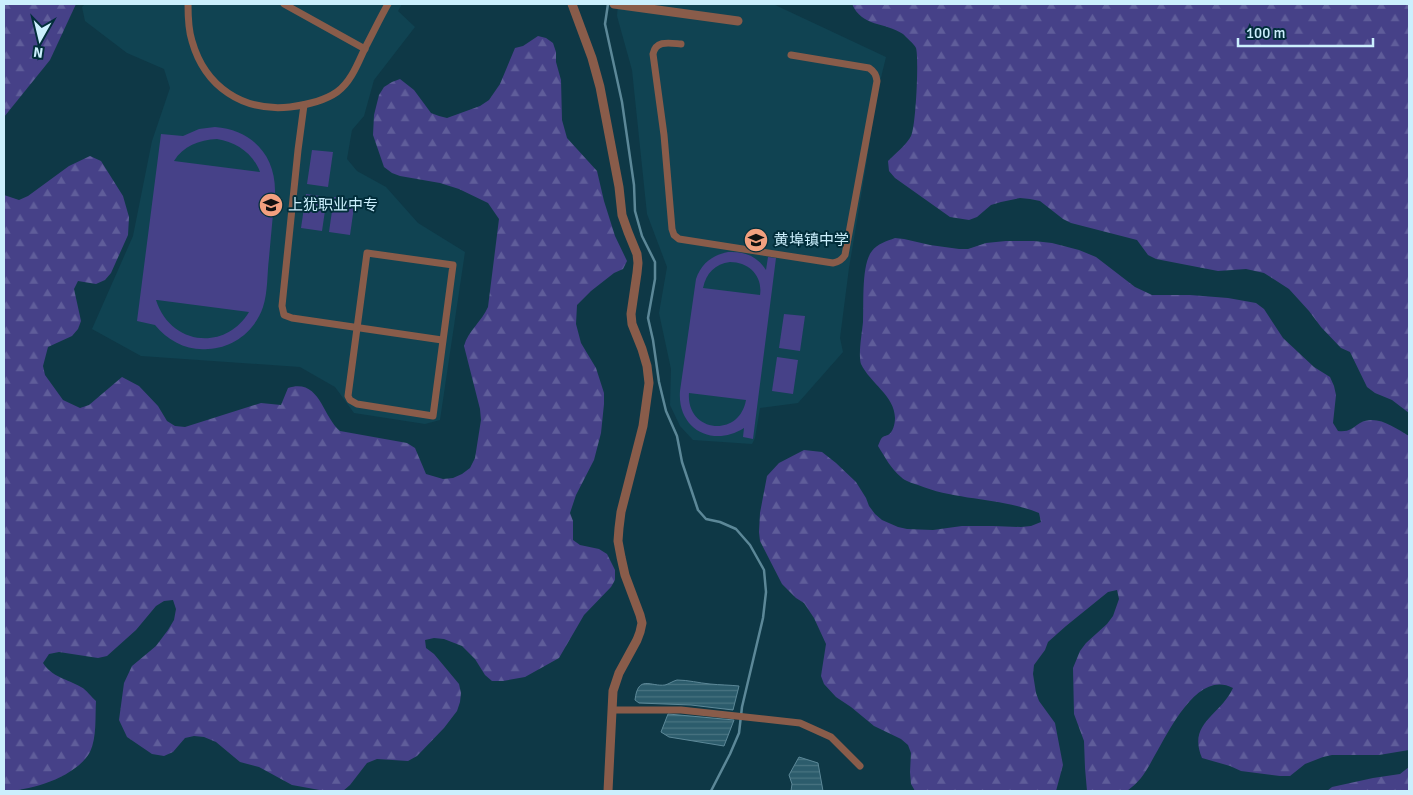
<svg xmlns="http://www.w3.org/2000/svg" width="1413" height="795" font-family="Signika,'Noto Sans SC',sans-serif">
  <style>
    .built { fill: #104352 }
    .forest { fill: url(#forest-firs) }
    .park { fill: #464188; fill-rule: evenodd }
    .water { fill: url(#water-rules); stroke: #5c8898 }
    .lines { fill: none; stroke-linecap: round; stroke-linejoin: round }
    .stream { stroke: #5c8898; stroke-width: 2.5 }
    .minor { stroke: #895c4a; stroke-width: 7 }
    .tertiary { stroke: #895c4a; stroke-width: 9 }
    .labels { text-anchor: middle; dominant-baseline: central; stroke-width: 4; stroke-linejoin: round; paint-order: stroke }
    .poi-label { font-size: 15px; fill: #cbeffd; stroke: #022e3b; text-anchor: start }
  </style>
  <defs>
    <pattern id="forest-firs" width="22" height="20" patternUnits="userSpaceOnUse" patternTransform="scale(1.25)"><rect width="22" height="20" fill="#464188"/><path d="M5 1l3.5 6h-7zM16 11l3.5 6h-7z" fill="#5f5d9a"/></pattern>
    <pattern id="water-rules" width="6" height="5" patternUnits="userSpaceOnUse" patternTransform="scale(1.25)"><rect width="6" height="5" fill="#2c5c6c"/><path d="M0 2.5h6" fill="none" stroke="#497482"/></pattern>
  </defs>
  <rect width="100%" height="100%" fill="#0e3846"/>
  <g class="built">
    <path d="M85,4H402L398,11L415,27L374,80L364,116L352,130L347,159L357,171L386,187L418,223L465,252L440,420L425,424L354,413L335,387L300,367L141,356L92,329L133,236L152,141L170,88L164,69L127,53L85,21L82,7Z"/>
    <path d="M618,4H773L886,57L877,94L866,166L849,268L840,338L843,352L798,403L760,408L755,438L752,444L693,440L680,426L670,405L671,369L659,313L667,267L647,214L632,70L617,16Z"/>
  </g>
  <g class="forest">
    <path d="M4,4H76L50,60L4,117Z"/>
    <path d="M852,4H1409V413L1392,400L1375,393L1367,387L1350,352L1341,348L1321,327L1309,311L1289,289L1264,273L1246,269L1218,271L1156,259L1148,255L1137,240L1071,223L1063,219L1040,201L1030,199L1020,198L1001,202L991,205L977,217L969,220L950,217L895,178L889,171L888,161C894,155 908,143 911,136C916,127 919,57 916,48C914,44 906,37 903,34C885,22 862,27 852,4Z"/>
    <path d="M538,36L546,38L553,43L556,52V62L561,80L562,120L567,138L597,171L604,201L615,236L627,261L623,269L614,273L591,291L577,305L576,324L581,343L596,368L604,393V404L601,433L594,460L576,495L570,513L573,521V540L580,545L599,549L607,554L615,570V580L611,587L584,615L559,658L525,677L503,681H492L485,675L475,659L462,646L444,639L434,638L425,640L426,648L434,654L459,684L461,693L460,702L457,711L444,728L417,756L408,761L377,759L367,763L350,785L343,791H325L292,785L259,767L240,762L216,742L204,737L194,736L185,738L173,752L164,756L152,754L127,737L119,720L124,683L132,666L156,646L168,630L174,620L176,609L173,600L164,601L156,606L136,630L107,656L98,658L59,652L49,654L43,663C52,677 67,679 81,687C87,690 91,697 96,701C95,717 97,737 90,752C76,777 31,791 4,791V195L19,200L28,196L69,166L90,156L101,161L123,196L129,217L128,235L111,273L105,280L96,284L78,281L74,289L81,321L78,329L72,336L48,347L43,366L45,375L63,400L80,408L89,405L122,377L139,386L158,406L167,421L175,426L185,427L261,403L281,405L288,388C320,378 322,416 340,431L407,443L415,448L426,474L443,479L453,478L462,474L470,468L475,458L481,420L480,409L464,346C468,331 482,321 488,307L499,219L488,203L459,189L440,183L400,176L392,173L384,167L373,135L374,115L379,95L384,87L392,82L400,79L414,90L431,113L439,116L447,118L480,106L489,100L500,84L515,48L523,46Z"/>
    <path d="M895,238L904,239L930,245L959,249H968L986,243L1006,241H1034L1052,243L1079,250L1096,257L1135,287L1152,295H1190L1228,298L1256,303L1264,309L1283,338L1314,367L1330,377L1334,386L1336,395L1333,423L1338,431C1349,432 1351,429 1360,423C1377,414 1395,428 1409,436V750L1379,755H1332L1323,757L1305,764L1290,776H1280L1241,771L1230,766L1202,758C1187,723 1221,715 1233,688C1191,666 1160,754 1141,778C1137,783 1132,787 1127,791H1087L1085,768L1084,741L1074,714L1073,668L1080,651L1086,643L1107,624L1113,616L1119,599L1117,590L1108,592L1066,626L1048,642L1045,650L1034,665L1033,674L1036,693L1039,701L1055,723L1063,765L1056,791H915L911,784L910,772L911,753L908,745L901,739L874,726L851,707L836,697L824,684L821,676L826,644L814,618L804,603L796,598L782,584L760,541L759,532L760,513L767,476L779,463L804,450L822,452L836,463L856,482L866,498L869,506L875,514L882,520L898,527L907,529L933,530L962,526H993L1021,527L1031,526L1041,522L1039,513C1000,497 957,501 918,485C912,483 905,481 901,477C891,469 885,457 878,446C879,443 880,441 881,439C883,436 885,436 888,435C893,432 895,424 895,418C895,396 870,383 861,364C858,355 862,333 863,322C864,305 861,264 872,251C877,244 887,241 895,238Z"/>
    <path d="M1409,767V791H1327L1332,787L1373,778L1400,774Z"/>
  </g>
  <g class="park">
    <path d="M215,127C252,130 276,155 275,193C273,214 271,236 269,258C267,274 268,292 263,307C255,331 233,348 208,349C187,351 168,341 155,325L137,321L161,134L183,136L199,129ZM217,139C236,142 253,153 260,172L174,161C183,146 199,140 217,139ZM156,300H157L249,312C225,352 170,345 156,300Z"/>
    <path d="M312,150L333,152L328,187L307,184Z"/>
    <path d="M306,194L327,197L322,231L301,228Z"/>
    <path d="M334,197L355,200L350,235L329,232Z"/>
    <path d="M728,252C744,251 757,256 766,270L768,257L776,258L753,439L743,437L744,428C713,448 677,429 680,391L696,279C701,264 712,255 728,252ZM730,262C749,262 763,276 760,295L703,288C706,273 715,264 730,262ZM689,393L746,400C739,439 686,432 689,393Z"/>
    <path d="M784,314L805,316L800,351L779,348Z"/>
    <path d="M777,357L798,360L793,394L772,391Z"/>
  </g>
  <g class="water">
    <path d="M677,680C688,680 699,683 710,684C720,685 730,685 739,686L733,710L691,705L639,703L635,700C638,674 651,687 665,685C669,684 673,681 677,680Z"/>
    <path d="M668,714L734,720L724,746L669,737L661,732Z"/>
    <path d="M799,757L818,763L823,791H791L792,784L789,775Z"/>
  </g>
  <g class="lines">
    <path class="stream" d="M608,4L605,24L622,102L634,185L635,211L642,236L655,262V279L648,318L653,340L659,382L666,411L677,436L682,462L698,510L706,519L720,522L736,529L750,545L764,570L766,592L763,618L742,707L739,733L730,754L711,791"/>
    <g class="minor">
      <path d="M188,4C188,16 188,29 192,41C205,87 243,112 290,107C306,105 324,101 337,92C351,82 358,63 365,48C373,33 380,18 388,4"/>
      <path d="M284,4L365,49"/>
      <path d="M681,44C669,43 656,40 653,54L664,135L672,229L674,235L679,239L833,263C839,262 842,260 845,255L877,81C876,75 875,72 869,68L791,55"/>
      <path d="M304,105L298,150L282,306L284,315L292,318L442,340"/>
      <path d="M367,253L453,265L433,416L357,404L350,400L348,396Z"/>
      <path d="M612,710H681L800,723L831,737L860,766"/>
    </g>
    <g class="tertiary">
      <path d="M572,4L592,58L600,87L619,187L622,215L628,232L637,254L638,263L637,273L631,314L632,324L642,349L647,366L649,383L643,426L621,512L619,528L618,541L621,557L625,575L640,615L642,623L640,632L637,640L619,673L613,691L608,791"/>
      <path d="M614,4L738,21"/>
    </g>
  </g>
  <defs>
    <g id="school-disc" transform="scale(1.25)"><circle r="9.5" fill="#f2a07f" stroke="#022e3b"/><path d="M0-5L7-2L0 1L-7-2ZM-4 1L0 2.5L4 1V4Q0 6-4 4Z" fill="#111"/></g>
  </defs>
  <g fill-rule="evenodd">
    <use href="#school-disc" x="271" y="205"/>
    <use href="#school-disc" x="756" y="240"/>
  </g>
  <g class="labels">
    <g class="poi-label">
      <text x="288" y="205">上犹职业中专</text>
      <text x="774" y="240">黄埠镇中学</text>
    </g>
  </g>
  <rect width="1413" height="795" fill="none" stroke="#cbeffd" stroke-width="10"/>
  <g transform="translate(40 40) rotate(188)" stroke="#022e3b" stroke-width="4" paint-order="stroke">
  <path d="M0-4L9 19L0 12L-9 19Z" fill="#cbeffd"/>
  <text y="-8" font-size="14" font-weight="bold" text-anchor="middle" fill="#cbeffd">N</text>
  </g>
  <path d="M1238 38v8h135v-8" fill="none" stroke="#cbeffd" stroke-width="2.5"/>
  <text x="1246" y="38" font-size="15" fill="#cbeffd" stroke="#022e3b" stroke-width="4" paint-order="stroke">100 m</text>
</svg>
